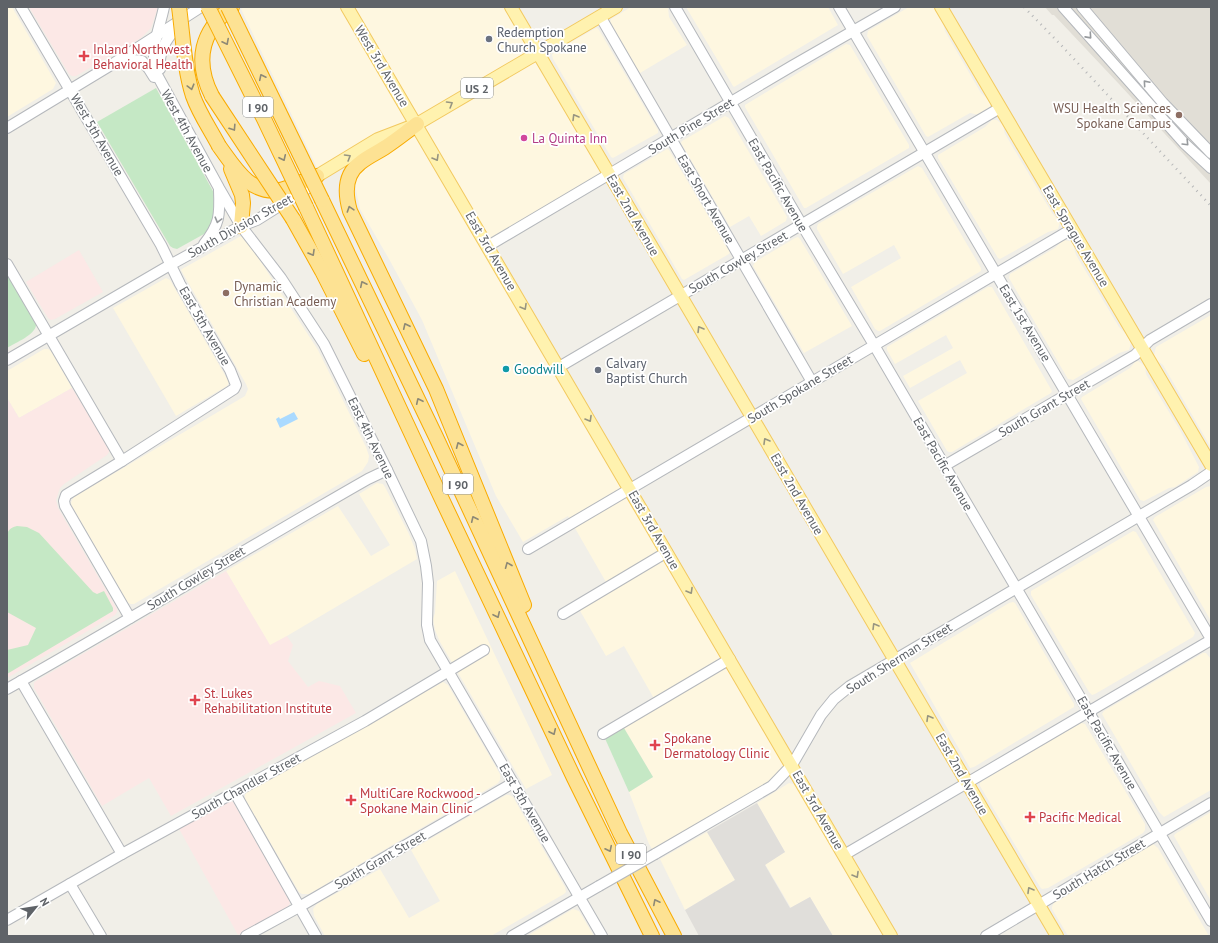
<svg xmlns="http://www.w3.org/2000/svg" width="1218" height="943" font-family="'PT Sans',sans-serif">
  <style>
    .commercial { fill: #fef7e0 }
    .industrial { fill: #e0deda }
    .education { fill: #e1ded6 }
    .medical { fill: #fce8e6 }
    .green { fill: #c5e8c5 }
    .water { fill: #aadaff }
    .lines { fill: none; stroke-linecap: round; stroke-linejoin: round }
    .minor-casing { stroke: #b5b8bc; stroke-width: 12 }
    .major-casing { stroke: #f2c960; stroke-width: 14 }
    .highway-casing { stroke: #f9ab00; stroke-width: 16 }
    .minor { stroke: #fff; stroke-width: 10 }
    .major { stroke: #fff2af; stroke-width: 12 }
    .highway { stroke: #fde293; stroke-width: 14 }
    .rail { stroke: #b6b7b8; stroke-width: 2.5; stroke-dasharray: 1 5; stroke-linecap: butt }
    .minor-bridge-casing { stroke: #b5b8bc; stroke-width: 12; stroke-linecap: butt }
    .highway-bridge-casing { stroke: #f9ab00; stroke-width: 16; stroke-linecap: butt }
    .minor-bridge { stroke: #fff; stroke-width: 10 }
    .highway-bridge { stroke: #fde293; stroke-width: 14 }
    .oneway { stroke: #979a9d }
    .oneway2 { stroke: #8e8975 }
    .oneway3 { stroke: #979581 }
    .worship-dot { fill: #6b7280; stroke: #fff; stroke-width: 1.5 }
    .health-dot { fill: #e0444e; stroke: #fff; stroke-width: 1.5 }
    .education-dot { fill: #8d6e63; stroke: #fff; stroke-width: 1.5 }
    .hotel-dot { fill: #d1479c; stroke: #fff; stroke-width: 1.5 }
    .culture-dot { fill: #0f9aa8; stroke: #fff; stroke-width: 1.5 }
    .labels { text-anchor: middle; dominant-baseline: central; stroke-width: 3.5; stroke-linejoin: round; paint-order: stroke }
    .shield { fill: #fff; stroke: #8f9295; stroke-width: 1 }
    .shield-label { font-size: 12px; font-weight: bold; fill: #5f6368 }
    .worship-label { font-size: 13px; fill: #5b616d; stroke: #fff; text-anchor: start }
    .health-label { font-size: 13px; fill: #be3a42; stroke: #fff; text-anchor: start }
    .street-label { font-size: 13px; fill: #5f6368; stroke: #fff }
    .education-label { font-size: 13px; fill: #785e54; stroke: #fff; text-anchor: end }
    .hotel-label { font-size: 13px; fill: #b23c85; stroke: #fff; text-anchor: start }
    .culture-label { font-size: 13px; fill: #0d838f; stroke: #fff; text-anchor: start }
  </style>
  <rect width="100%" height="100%" fill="#f1efe8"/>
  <g class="commercial">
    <path d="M7,7H12L56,83L53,89L7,117Z"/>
    <path d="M244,7H511L609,175L488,246L792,765L772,786L655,854L649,844L629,792L653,777L621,723L656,702L624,646L606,656L579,609L610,589L568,516L523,542L496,496L422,320L389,259L360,209L356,190V182L359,173L373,161L421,132L320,174L241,9Z"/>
    <path d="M631,7H668L669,17L687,45L640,73L610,23L611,19Z"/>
    <path d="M686,7H828L838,25L734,87L733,86Z"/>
    <path d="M909,7H934L943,23L945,31L981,93L988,99L990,102V107L988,111L979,115L970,113L928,137L926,136L867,36L868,31Z"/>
    <path d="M597,28L599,30L658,130V133L613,158L611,157L553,59L552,55L554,52L594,29Z"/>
    <path d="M846,44L850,45L909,145V148L806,208H804L745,107V105Z"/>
    <path d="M725,116L729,118L787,217L786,221L761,236L749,216L730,227L681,143L682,141Z"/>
    <path d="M992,120H997L1003,125L1005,134L1052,213L1060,222L1058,229L1048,232L1000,259L998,258L938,158V155L985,127Z"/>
    <path d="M667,149L669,150L730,252L729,254L684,280L682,279L623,178L624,174Z"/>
    <path d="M918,166L922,168L981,268V271L880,331H878L875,329L851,287L901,258L894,245L843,274L817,229V227L818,224Z"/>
    <path d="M241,236L246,239L318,350L366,447L369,456L368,462L362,471L134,604H131L128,603L72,506L71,503L72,500L74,497L245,396L248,389L246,384L181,270L182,269Z"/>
    <path d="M798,237L800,239L852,326L804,353L753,266L755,262L795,238Z"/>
    <path d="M1063,240L1070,241L1073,244L1076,255L1119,327L1125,333L1131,343L1129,350L1119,353L1073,380L1068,379L1009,278L1010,274L1055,248Z"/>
    <path d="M166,278L170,280L229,382L227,386L176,416L113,308Z"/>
    <path d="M988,287H992L1052,391L1051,393L952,452H949L947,451L918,401L967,373L960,360L910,388L903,376L953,348L946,335L895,364L887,350V347Z"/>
    <path d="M1211,315V450L1210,446L1163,365L1156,360L1154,355L1156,347Z"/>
    <path d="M44,349H48L51,351L72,388L19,418L7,398V371Z"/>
    <path d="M1138,361L1145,366L1146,374L1180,430L1199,467L1198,472L1175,487L1169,488L1144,501L1140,500L1081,399L1082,397L1130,368L1135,362Z"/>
    <path d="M377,483L383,484L385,487L409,534L415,549L417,559L270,646L226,571L338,506L371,556L390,545L359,494Z"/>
    <path d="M1211,486V621L1153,520L1155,517L1206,487Z"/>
    <path d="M1133,531L1136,532L1195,633L1193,637L1095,694L1092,695L1089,692L1031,595V591Z"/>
    <path d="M455,571L552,775L526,789L440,642L435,630L433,619L435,613L437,581Z"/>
    <path d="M1013,602L1015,603L1074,704V707L974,767L970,768L910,663L1009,603Z"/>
    <path d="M1203,653H1206L1211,659V790L1164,817L1159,812L1102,714L1104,711Z"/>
    <path d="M443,682L448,685L500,774V780L498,783L309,894H302L299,892L245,799V795L247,791Z"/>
    <path d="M1081,723L1085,724L1145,824V830L1143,833L1048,888L1042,889L1040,887L980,786V783L982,781Z"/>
    <path d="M789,783L793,784L796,787L883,936H833L810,897L791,908L765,864L785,852L757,803Z"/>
    <path d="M506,795H509L513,797L565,887L566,892L564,894L491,936H325L314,916L313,909L317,904L380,869L409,918L440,901L411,850Z"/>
    <path d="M1211,812V901L1174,836L1175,834Z"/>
    <path d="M707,832L735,880L685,910L660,859Z"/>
    <path d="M1153,844L1158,848L1209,936H1068L1052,909V907L1054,902L1149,845Z"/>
    <path d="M573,909L579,911L594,936H527Z"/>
  </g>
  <path class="industrial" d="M757,803L785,852L765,865L790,908L810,897L833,936H699L685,910L735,880L707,832Z"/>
  <path class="education" d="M1045,7H1211V184L1119,84L1054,15H1052Z"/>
  <g class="medical">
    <path d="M29,7H158L151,28L141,38L76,76H72L69,74Z"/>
    <path d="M79,250L103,292L55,319L51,320L48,318L26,282Z"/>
    <path d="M72,388L109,448V452L107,455L64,484L60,488L56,500L58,508L117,609V612L115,615L7,678V398L19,418Z"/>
    <path d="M226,571L270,645L287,636L293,645L288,661L308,687L319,681L340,686L356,713L171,816L149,778L102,806L34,688V683L36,681Z"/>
    <path d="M228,800L233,802L289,899L290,903L288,907L238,935L178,827Z"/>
  </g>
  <g class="green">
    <path d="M156,88L214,193L217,211L210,228L204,234L177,249L173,248L170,246L97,122Z"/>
    <path d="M7,274L36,324C37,334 15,343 7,348Z"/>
    <path d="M17,526L27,527L39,533L93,592L97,594L104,591L113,608V611L7,674V650L28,645L36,628L7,612V534C9,529 12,527 17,526Z"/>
    <path d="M621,723L653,777L629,792L603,734Z"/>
  </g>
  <path class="water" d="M294,412L298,419L280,428L276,419L279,417L280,419Z"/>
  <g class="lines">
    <g class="minor-casing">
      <g id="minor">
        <path d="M21,7L161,245L180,284L230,370L236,385L234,389L122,461L66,495L64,501L65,506L130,618"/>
        <path d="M164,7C159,31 150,47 156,73L219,188L241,226L281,278L324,344L387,470L421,541L426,566L428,583L427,625L430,640L602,936"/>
        <path d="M675,7L802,225L874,345L1211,921"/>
        <path d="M839,7L1211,639"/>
        <path d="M1063,7L1184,143L1211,168"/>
        <path d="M1082,7L1163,103L1211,153"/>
        <path d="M600,16L812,382"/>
        <path d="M117,64L133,60L142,61L149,69L154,77"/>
        <path d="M160,69C158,51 167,37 179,26"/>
        <path d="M7,128L111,65L201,7"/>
        <path d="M204,244C220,224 220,215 219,190"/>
        <path d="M488,246L792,66L895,7"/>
        <path d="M7,264L122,461"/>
        <path d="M7,360L170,265L241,226L257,220L308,188L316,177"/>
        <path d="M559,367L1000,108"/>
        <path d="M944,466L1135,355L1150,340L1211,304"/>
        <path d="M528,549L1072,229"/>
        <path d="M563,614L667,552"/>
        <path d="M21,681L122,854"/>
        <path d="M7,689C128,621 247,548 368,479L387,470"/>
        <path d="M603,734L730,659"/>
        <path d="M235,793L316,936"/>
        <path d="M655,854L772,786L792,765L821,715L834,699L850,686L1192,485L1211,472"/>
        <path d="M844,855L1211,640"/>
        <path d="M70,884L101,936"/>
        <path d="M7,920L122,854L365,721L484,650"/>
        <path d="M246,936L299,907L513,783"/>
        <path d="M512,936L599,886"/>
        <path d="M986,936L1211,803"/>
      </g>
    </g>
    <g class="major-casing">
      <g id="major">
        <path d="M347,7L891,936"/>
        <path d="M511,7L1057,936"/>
        <path d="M941,7L1211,465"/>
        <path d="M317,176L378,139L417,124L616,7"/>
      </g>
    </g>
    <g class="highway-casing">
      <g id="highway">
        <path d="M212,96C194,61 201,31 232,7"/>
        <path d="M417,124C406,132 395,141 384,148C376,153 367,157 360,163C344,175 345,194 350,211L436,389L524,605"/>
        <path d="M219,146C234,166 249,195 280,190C292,187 305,180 317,176"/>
        <path d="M231,169L242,195L243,203L241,226"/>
        <path d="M322,200L436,437L620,833L674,936"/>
        <path d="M306,207L438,491L574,778L652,936"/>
        <path d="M293,219L322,271L364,354"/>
      </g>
    </g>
    <use href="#minor" class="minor"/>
    <use href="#major" class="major"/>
    <use href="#highway" class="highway"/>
    <path class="rail" d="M1024,7L1061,45L1211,206"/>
    <g class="minor-bridge-casing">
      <path id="minor-bridge" d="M599,886L655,854"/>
    </g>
    <g class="highway-bridge-casing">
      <g id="highway-bridge">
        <path d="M179,7C183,36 184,68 193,96C199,113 210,129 219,146"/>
        <path d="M208,7L264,119L306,207"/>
        <path d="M228,7L322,200"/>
        <path d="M212,96L293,219"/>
      </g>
    </g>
    <use href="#minor-bridge" class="minor-bridge"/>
    <use href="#highway-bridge" class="highway-bridge"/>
  </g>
  <defs><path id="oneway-chevron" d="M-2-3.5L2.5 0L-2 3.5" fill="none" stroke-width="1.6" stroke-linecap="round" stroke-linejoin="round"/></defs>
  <g class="oneway">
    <use href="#oneway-chevron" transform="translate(1089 36) rotate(48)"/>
    <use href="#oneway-chevron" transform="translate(1146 83) rotate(-131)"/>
    <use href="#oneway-chevron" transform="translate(1186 143) rotate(46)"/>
    <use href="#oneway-chevron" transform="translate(218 220) rotate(105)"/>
  </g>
  <g class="oneway2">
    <use href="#oneway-chevron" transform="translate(226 42) rotate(63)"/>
    <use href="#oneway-chevron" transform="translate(262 77) rotate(-116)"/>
    <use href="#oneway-chevron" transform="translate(191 87) rotate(75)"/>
    <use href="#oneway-chevron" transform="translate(233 128) rotate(57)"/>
    <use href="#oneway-chevron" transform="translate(283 158) rotate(65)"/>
    <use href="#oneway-chevron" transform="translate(350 209) rotate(-108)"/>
    <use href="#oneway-chevron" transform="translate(312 253) rotate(60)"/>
    <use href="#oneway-chevron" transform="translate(363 284) rotate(-116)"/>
    <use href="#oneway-chevron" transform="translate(406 326) rotate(-115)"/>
    <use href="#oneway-chevron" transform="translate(419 401) rotate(-115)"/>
    <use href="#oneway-chevron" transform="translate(459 445) rotate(-113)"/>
    <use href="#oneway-chevron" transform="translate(474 519) rotate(-115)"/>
    <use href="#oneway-chevron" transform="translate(508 565) rotate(-112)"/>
    <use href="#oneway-chevron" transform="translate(497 615) rotate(65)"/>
    <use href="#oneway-chevron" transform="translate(553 732) rotate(65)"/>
    <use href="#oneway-chevron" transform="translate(609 849) rotate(64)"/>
    <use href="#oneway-chevron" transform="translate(656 902) rotate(-117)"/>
  </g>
  <g class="oneway3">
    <use href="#oneway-chevron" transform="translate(450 104) rotate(-31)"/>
    <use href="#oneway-chevron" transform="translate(575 117) rotate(-121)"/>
    <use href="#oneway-chevron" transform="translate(348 157) rotate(-31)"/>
    <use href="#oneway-chevron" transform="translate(436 158) rotate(60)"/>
    <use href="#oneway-chevron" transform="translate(524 307) rotate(60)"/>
    <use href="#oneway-chevron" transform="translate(700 329) rotate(-121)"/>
    <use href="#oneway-chevron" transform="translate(589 419) rotate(60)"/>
    <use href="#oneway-chevron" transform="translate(766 441) rotate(-120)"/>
    <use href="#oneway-chevron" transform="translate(690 591) rotate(60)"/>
    <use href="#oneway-chevron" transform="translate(875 626) rotate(-121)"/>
    <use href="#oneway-chevron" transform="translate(929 718) rotate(-120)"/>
    <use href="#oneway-chevron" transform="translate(856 875) rotate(60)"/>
    <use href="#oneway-chevron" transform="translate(1030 890) rotate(-120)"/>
  </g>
  <g class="worship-dot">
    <circle cx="489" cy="39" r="4"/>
    <circle cx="598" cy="370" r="4"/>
  </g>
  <g class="health-dot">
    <path d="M82 50h4v4h4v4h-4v4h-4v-4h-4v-4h4z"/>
    <path d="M193 694h4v4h4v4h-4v4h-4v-4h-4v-4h4z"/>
    <path d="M653 739h4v4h4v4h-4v4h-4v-4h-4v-4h4z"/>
    <path d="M349 794h4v4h4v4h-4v4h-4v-4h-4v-4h4z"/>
    <path d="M1028 811h4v4h4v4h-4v4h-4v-4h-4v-4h4z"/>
  </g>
  <g class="education-dot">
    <circle cx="1179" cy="115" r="4"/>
    <circle cx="226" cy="293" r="4"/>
  </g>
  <circle class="hotel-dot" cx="524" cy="138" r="4"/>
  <circle class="culture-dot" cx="506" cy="369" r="4"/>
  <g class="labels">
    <g class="shield">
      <rect x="461" y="78" width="32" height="20" rx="3"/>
      <rect x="243" y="97" width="30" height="20" rx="3"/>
      <rect x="443" y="474" width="30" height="20" rx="3"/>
      <rect x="616" y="844" width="30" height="20" rx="3"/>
    </g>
    <g class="shield-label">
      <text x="477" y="88">US 2</text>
      <text x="258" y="107">I 90</text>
      <text x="458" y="484">I 90</text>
      <text x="631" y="854">I 90</text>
    </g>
    <g class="worship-label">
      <text x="497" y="32">Redemption<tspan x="497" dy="15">Church Spokane</tspan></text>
      <text x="606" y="363">Calvary<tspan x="606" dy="15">Baptist Church</tspan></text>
    </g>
    <g class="health-label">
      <text x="93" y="49">Inland Northwest<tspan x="93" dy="15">Behavioral Health</tspan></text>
      <text x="204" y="693">St. Lukes<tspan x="204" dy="15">Rehabilitation Institute</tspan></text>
      <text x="664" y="738">Spokane<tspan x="664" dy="15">Dermatology Clinic</tspan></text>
      <text x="360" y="793">MultiCare Rockwood -<tspan x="360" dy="15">Spokane Main Clinic</tspan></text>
      <text x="1039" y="817">Pacific Medical</text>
    </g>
    <g class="street-label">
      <text transform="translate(382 66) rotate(59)">West 3rd Avenue</text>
      <text transform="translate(691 126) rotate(-31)">South Pine Street</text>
      <text transform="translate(187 131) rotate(61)">West 4th Avenue</text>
      <text transform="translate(97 135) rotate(60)">West 5th Avenue</text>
      <text transform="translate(778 185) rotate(60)">East Pacific Avenue</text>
      <text transform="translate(706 199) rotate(60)">East Short Avenue</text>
      <text transform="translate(633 215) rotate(60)">East 2nd Avenue</text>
      <text transform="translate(240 226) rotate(-29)">South Division Street</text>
      <text transform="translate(1076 236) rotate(59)">East Sprague Avenue</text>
      <text transform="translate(491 251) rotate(60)">East 3rd Avenue</text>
      <text transform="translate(738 262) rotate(-30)">South Cowley Street</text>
      <text transform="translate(1025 323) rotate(59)">East 1st Avenue</text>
      <text transform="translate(205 326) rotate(60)">East 5th Avenue</text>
      <text transform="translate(800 389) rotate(-31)">South Spokane Street</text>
      <text transform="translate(1044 408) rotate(-30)">South Grant Street</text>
      <text transform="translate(371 438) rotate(64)">East 4th Avenue</text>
      <text transform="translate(943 464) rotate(60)">East Pacific Avenue</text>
      <text transform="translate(797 494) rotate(60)">East 2nd Avenue</text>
      <text transform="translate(654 530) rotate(60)">East 3rd Avenue</text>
      <text transform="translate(196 578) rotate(-31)">South Cowley Street</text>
      <text transform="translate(899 658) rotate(-32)">South Sherman Street</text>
      <text transform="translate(1107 743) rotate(60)">East Pacific Avenue</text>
      <text transform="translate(962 774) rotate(60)">East 2nd Avenue</text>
      <text transform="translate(246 786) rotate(-29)">South Chandler Street</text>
      <text transform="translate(525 803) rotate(60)">East 5th Avenue</text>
      <text transform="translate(818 810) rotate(60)">East 3rd Avenue</text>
      <text transform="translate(380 860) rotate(-30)">South Grant Street</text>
      <text transform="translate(1099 869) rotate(-31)">South Hatch Street</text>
    </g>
    <g class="education-label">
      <text x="1171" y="108">WSU Health Sciences<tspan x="1171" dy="15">Spokane Campus</tspan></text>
      <text x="234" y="286" text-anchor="start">Dynamic<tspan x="234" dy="15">Christian Academy</tspan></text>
    </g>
    <g class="hotel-label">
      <text x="532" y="138">La Quinta Inn</text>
    </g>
    <g class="culture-label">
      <text x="514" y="369">Goodwill</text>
    </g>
  </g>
  <rect width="1218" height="943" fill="none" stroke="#5f6368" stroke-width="16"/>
  <g transform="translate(36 907) rotate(60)" stroke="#ffffff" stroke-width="3" paint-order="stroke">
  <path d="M0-3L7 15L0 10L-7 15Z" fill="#5f6368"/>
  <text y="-6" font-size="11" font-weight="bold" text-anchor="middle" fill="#5f6368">N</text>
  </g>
</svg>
